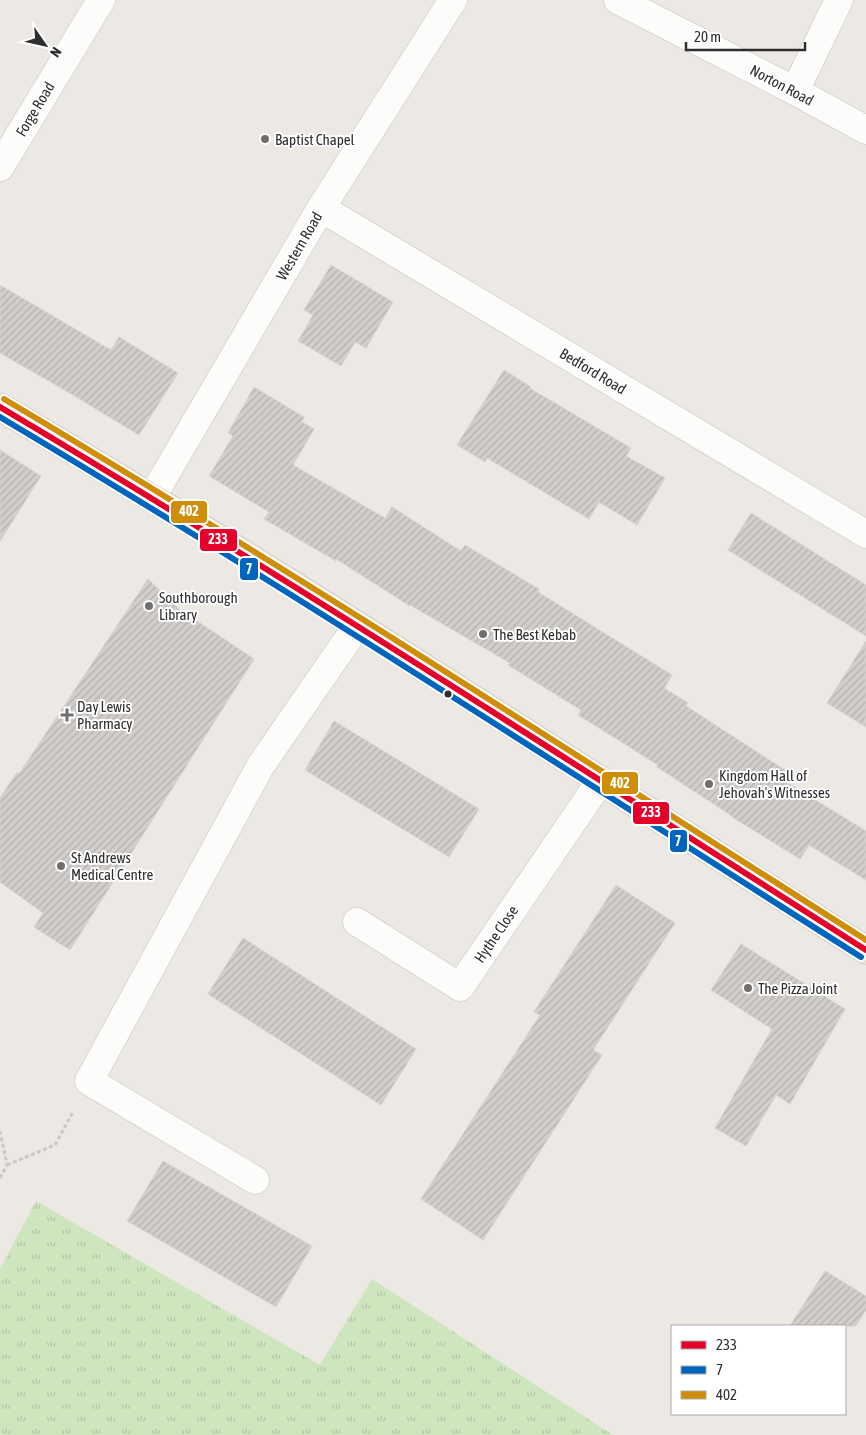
<svg xmlns="http://www.w3.org/2000/svg" width="866" height="1435" font-family="'Asap Condensed',sans-serif">
  <style>
    .grass { fill: url(#grass-tufts) }
    .building { fill: url(#building-hatch); stroke: #d7d4d0 }
    .lines { fill: none; stroke-linecap: round; stroke-linejoin: round }
    .minor-casing { stroke: #c5c4c5; stroke-width: 29 }
    .highway-casing { stroke: #c6c5c4; stroke-width: 29 }
    .path { stroke: #c9c9c8; stroke-width: 3; stroke-dasharray: 4 2.5; stroke-linecap: butt }
    .minor { stroke: #fcfcfb; stroke-width: 28 }
    .highway { stroke: #eadfd6; stroke-width: 28 }
    .bus-1-casing { stroke: #fff; stroke-width: 10 }
    .bus-2-casing { stroke: #fff; stroke-width: 10 }
    .bus-3-casing { stroke: #fff; stroke-width: 10 }
    .bus-1 { stroke: #e4002b; stroke-width: 6 }
    .bus-2 { stroke: #0065bd; stroke-width: 6 }
    .bus-3 { stroke: #cf8e09; stroke-width: 6 }
    .poi-dot { fill: #706f6e; stroke: #fff; stroke-width: 2 }
    .bus-dot { fill: #2e2e2e; stroke: #fff; stroke-width: 2 }
    .labels { text-anchor: middle; dominant-baseline: central; stroke-width: 4; stroke-linejoin: round; paint-order: stroke }
    .street-label { font-size: 15px; fill: #2e2e2e; stroke: #fff }
    .poi-label { font-size: 15px; fill: #2e2e2e; stroke: #fff; text-anchor: start }
    .line-badge { stroke: #fff; stroke-width: 2 }
    .badge-label { font-size: 14px; text-anchor: middle; font-weight: bold; fill: #fff }
  </style>
  <defs>
    <pattern id="grass-tufts" width="24" height="20" patternUnits="userSpaceOnUse" patternTransform="scale(1.25)"><rect width="24" height="20" fill="#cee6be"/><path d="M3 7l-1-3M5 7V3M7 7l1-3M15 17l-1-3M17 17v-4M19 17l1-3" fill="none" stroke="#b1c6a4"/></pattern>
    <pattern id="building-hatch" width="6" height="6" patternUnits="userSpaceOnUse" patternTransform="scale(1.25)"><rect width="6" height="6" fill="#d1cecb"/><path d="M-1 1l2-2M0 6l6-6M5 7l2-2" fill="none" stroke="#b4b1af"/></pattern>
  </defs>
  <rect width="100%" height="100%" fill="#ece8e4"/>
  <path class="grass" d="M36,1201L320,1365L372,1279L613,1435H0V1269Z"/>
  <g class="building">
    <path d="M331,265L393,302L366,348L355,342L341,366L298,341L313,315L304,310Z"/>
    <path d="M0,285L111,350L119,337L178,373L139,435L68,392L0,353Z"/>
    <path d="M504,370L531,387V389L631,448L626,456L665,478L637,525L599,502L589,519L487,458L485,462L457,445Z"/>
    <path d="M254,387L304,417L302,422L314,429L293,465L385,518L392,507L461,551L465,545L539,589L538,592L672,675L664,688L688,703L686,706L788,772L783,780L866,831V880L809,845L800,859L732,817V816L657,767L658,765L578,715L581,710L508,665L510,663L410,605V606L336,559V561L264,519L269,512L209,476L233,436L228,433Z"/>
    <path d="M0,450L41,476L0,541Z"/>
    <path d="M751,513L866,585V636L728,550Z"/>
    <path d="M148,579L179,609L254,659L70,950L34,927L43,913L0,882V798L17,772L19,774Z"/>
    <path d="M866,641V727L827,703Z"/>
    <path d="M334,721L479,809L449,857L305,770Z"/>
    <path d="M616,885L675,923L593,1050L602,1055L483,1240L421,1199L540,1015L534,1012Z"/>
    <path d="M243,938L416,1049L381,1105L208,994Z"/>
    <path d="M741,944L845,1009L790,1104L776,1095L746,1146L715,1128L772,1029L711,990Z"/>
    <path d="M163,1161L312,1246L276,1307L127,1221Z"/>
    <path d="M825,1271L866,1296V1310L856,1326H790Z"/>
  </g>
  <g class="lines">
    <g class="minor-casing">
      <g id="minor">
        <path d="M618,0L795,91L866,130"/>
        <path d="M795,91L839,0"/>
        <path d="M0,167L101,0"/>
        <path d="M321,208L866,534"/>
        <path d="M152,497L321,208L453,0"/>
        <path d="M357,922L460,987L601,780"/>
        <path d="M255,1180L89,1081L261,765L357,626"/>
      </g>
    </g>
    <g class="highway-casing">
      <path id="highway" d="M0,407C294,579 578,768 866,950"/>
    </g>
    <g class="path">
      <path d="M0,1131L7,1165L0,1178"/>
      <path d="M7,1165L55,1145L73,1112"/>
    </g>
    <use href="#minor" class="minor"/>
    <use href="#highway" class="highway"/>
    <g class="bus-1-casing">
      <path id="bus-1" d="M0,407C293,581 578,767 866,950"/>
    </g>
    <g class="bus-2-casing">
      <path id="bus-2" d="M0,417C291,590 575,776 861,957"/>
    </g>
    <g class="bus-3-casing">
      <path id="bus-3" d="M4,399C296,573 580,758 866,940"/>
    </g>
    <use href="#bus-1" class="bus-1"/>
    <use href="#bus-2" class="bus-2"/>
    <use href="#bus-3" class="bus-3"/>
  </g>
  <g class="poi-dot">
    <circle cx="265" cy="139" r="5"/>
    <circle cx="149" cy="606" r="5"/>
    <circle cx="483" cy="634" r="5"/>
    <path d="M64.5 707.5h5v5h5v5h-5v5h-5v-5h-5v-5h5z"/>
    <circle cx="709" cy="784" r="5"/>
    <circle cx="61" cy="866" r="5"/>
    <circle cx="748" cy="988" r="5"/>
  </g>
  <circle class="bus-dot" cx="448" cy="694" r="4.5"/>
  <g class="labels">
    <g class="street-label">
      <text transform="translate(782 85) rotate(28)">Norton Road</text>
      <text transform="translate(35 109) rotate(-59)">Forge Road</text>
      <text transform="translate(299 246) rotate(-60)">Western Road</text>
      <text transform="translate(593 371) rotate(31)">Bedford Road</text>
      <text transform="translate(496 934) rotate(-56)">Hythe Close</text>
    </g>
    <g class="poi-label">
      <text x="275" y="139">Baptist Chapel</text>
      <text x="159" y="597">Southborough<tspan x="159" dy="17">Library</tspan></text>
      <text x="493" y="634">The Best Kebab</text>
      <text x="77" y="706">Day Lewis<tspan x="77" dy="17">Pharmacy</tspan></text>
      <text x="719" y="775">Kingdom Hall of<tspan x="719" dy="17">Jehovah's Witnesses</tspan></text>
      <text x="71" y="857">St Andrews<tspan x="71" dy="17">Medical Centre</tspan></text>
      <text x="758" y="988">The Pizza Joint</text>
    </g>
  </g>
  <g class="line-badge">
    <rect x="170" y="500" width="38" height="24" rx="5" fill="#cf8e09"/>
    <rect x="199" y="528" width="39" height="24" rx="5" fill="#e4002b"/>
    <rect x="239" y="557" width="20" height="24" rx="5" fill="#0065bd"/>
    <rect x="601" y="771" width="38" height="24" rx="5" fill="#cf8e09"/>
    <rect x="632" y="801" width="38" height="24" rx="5" fill="#e4002b"/>
    <rect x="669" y="829" width="19" height="24" rx="5" fill="#0065bd"/>
  </g>
  <g class="badge-label">
    <text x="189" y="516">402</text>
    <text x="218" y="544">233</text>
    <text x="249" y="574">7</text>
    <text x="620" y="788">402</text>
    <text x="651" y="817">233</text>
    <text x="678" y="846">7</text>
  </g>
  <rect x="671" y="1325" width="175" height="90" fill="#ffffff" stroke="#ababab"/>
  <rect x="681" y="1341" width="25" height="8" fill="#e4002b" stroke="#ababab"/>
  <text x="716" y="1350" font-size="15" fill="#2e2e2e">233</text>
  <rect x="681" y="1366" width="25" height="8" fill="#0065bd" stroke="#ababab"/>
  <text x="716" y="1375" font-size="15" fill="#2e2e2e">7</text>
  <rect x="681" y="1391" width="25" height="8" fill="#cf8e09" stroke="#ababab"/>
  <text x="716" y="1400" font-size="15" fill="#2e2e2e">402</text>
  <g transform="translate(45 45) rotate(124)" stroke="#ffffff" stroke-width="4" paint-order="stroke">
  <path d="M0-4L9 19L0 12L-9 19Z" fill="#2e2e2e"/>
  <text y="-8" font-size="14" font-weight="bold" text-anchor="middle" fill="#2e2e2e">N</text>
  </g>
  <path d="M686 42v8h119v-8" fill="none" stroke="#2e2e2e" stroke-width="2.5"/>
  <text x="694" y="42" font-size="15" fill="#2e2e2e" stroke="#ffffff" stroke-width="4" paint-order="stroke">20 m</text>
</svg>
